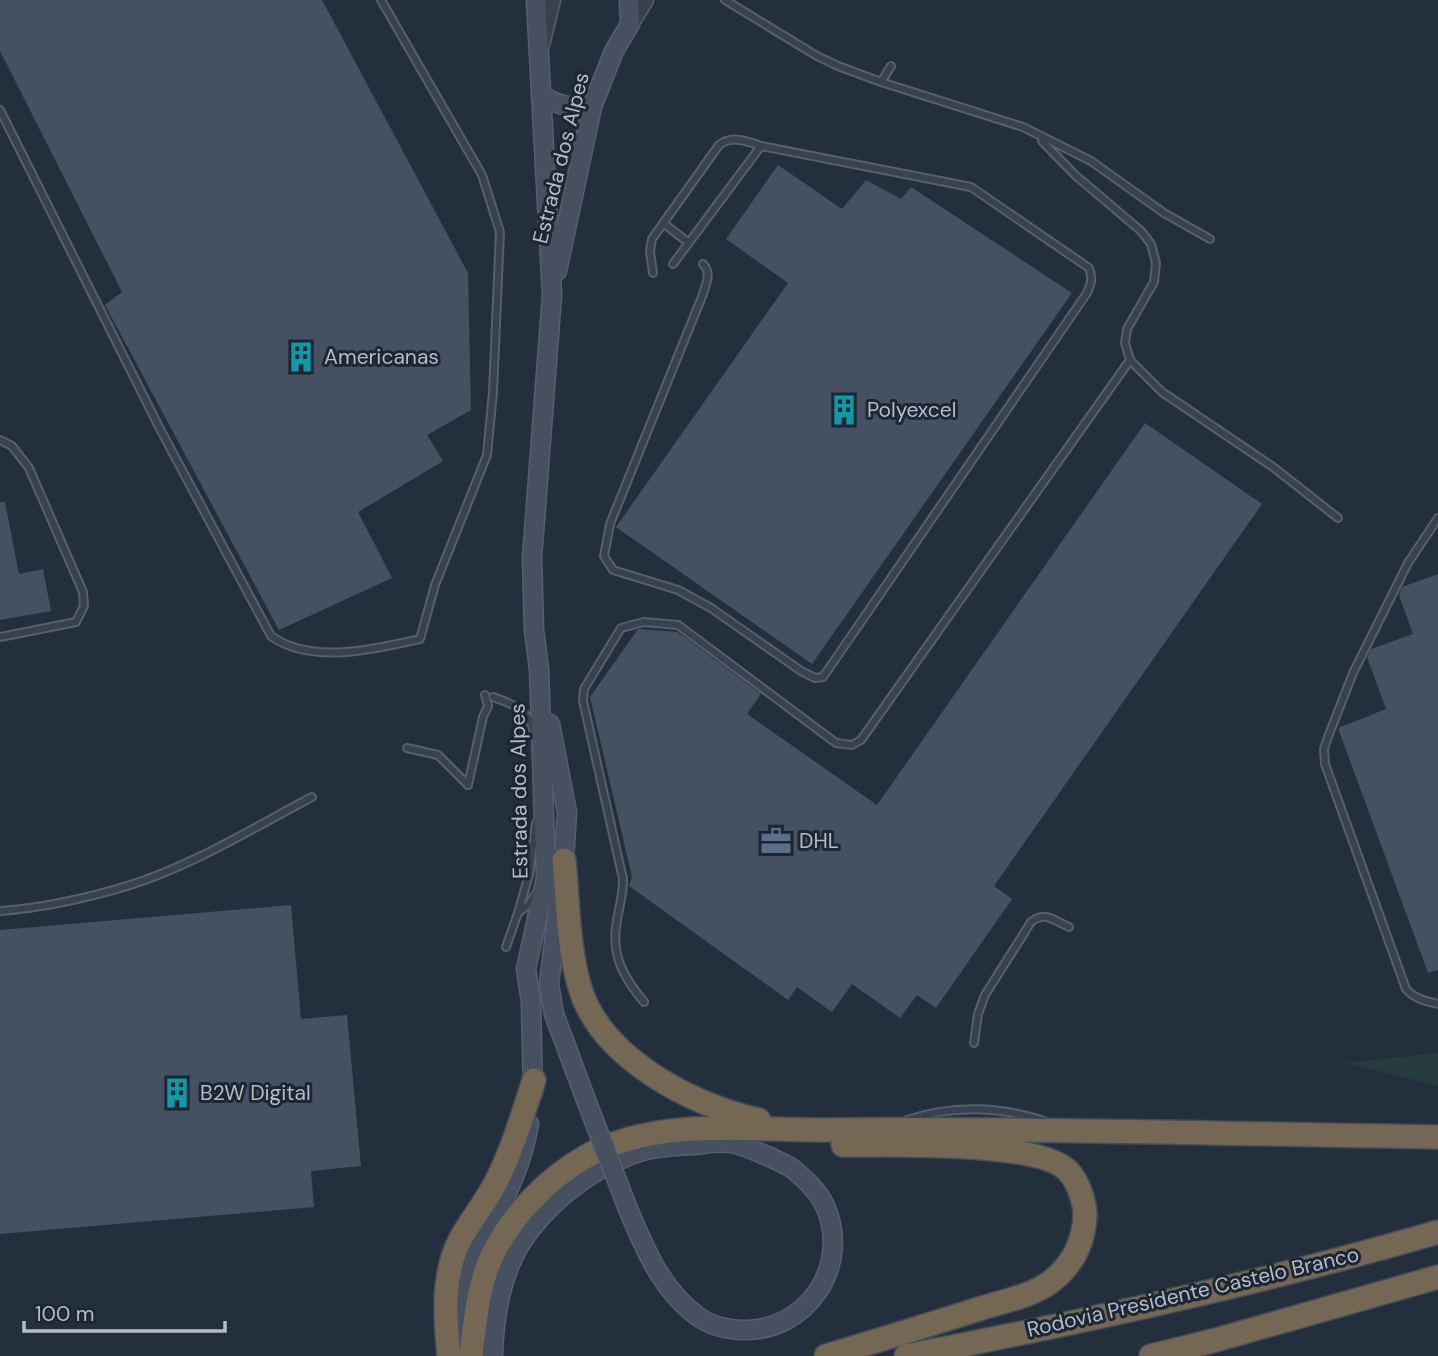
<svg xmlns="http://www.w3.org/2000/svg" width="1438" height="1356" font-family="'DM Sans',sans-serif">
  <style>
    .green { fill: #263c3f }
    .building { fill: #455162 }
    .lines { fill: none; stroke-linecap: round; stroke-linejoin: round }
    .service-casing { stroke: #565f6c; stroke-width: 10 }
    .tertiary-casing { stroke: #565f6c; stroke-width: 19 }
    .secondary-casing { stroke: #565f6c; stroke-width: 21 }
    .motorway-casing { stroke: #434c59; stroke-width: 26 }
    .service { stroke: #38414e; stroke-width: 6 }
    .tertiary { stroke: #38414e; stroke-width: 16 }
    .secondary { stroke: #465061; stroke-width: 18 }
    .motorway { stroke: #746855; stroke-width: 23 }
    .secondary-bridge-casing { stroke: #565f6c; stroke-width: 21; stroke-linecap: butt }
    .secondary-bridge { stroke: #465061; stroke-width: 18 }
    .labels { text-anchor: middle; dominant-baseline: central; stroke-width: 6; stroke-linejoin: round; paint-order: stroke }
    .street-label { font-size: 21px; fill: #b4bcc9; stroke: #1d2633 }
    .poi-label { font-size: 21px; fill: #b4bcc9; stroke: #1d2633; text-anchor: start }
  </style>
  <rect width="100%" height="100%" fill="#242f3e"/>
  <path class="green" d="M1438,1053V1086L1346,1063Z"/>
  <g class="building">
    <path d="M0,0H322L468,273L471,410L427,435L443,461L358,512L392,578L279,630L105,305L122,292L0,51Z"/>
    <path d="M778,165L842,209L866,180L901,199L911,187L1072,293L812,664L616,527L788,283L726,239Z"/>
    <path d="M1145,423L1262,504L994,886L1012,899L936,1008L917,995L900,1018L852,984L832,1012L797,987L788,1000L629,886L632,877L590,697L638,629L677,632L682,635L761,694L747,714L877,805Z"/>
    <path d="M0,502H5L19,574L43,569L51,611L0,620Z"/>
    <path d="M1438,574V970L1428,973L1338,728L1386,709L1367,657L1371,649L1413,634L1399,595L1402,587Z"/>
    <path d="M291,905L301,1019L347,1015L361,1166L311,1171L314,1207L0,1234V930Z"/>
  </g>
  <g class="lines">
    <g class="service-casing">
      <g id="service">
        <path d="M725,0L817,56L838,66L881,82L1023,127L1091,161L1164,213L1210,239"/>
        <path d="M881,82L891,66"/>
        <path d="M0,110L160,429L271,636C311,665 376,649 420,639L435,585L487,455L493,392L500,232L482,175L381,0"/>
        <path d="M1042,141L1075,175L1141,231L1151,244L1156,263L1154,282L1127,329L1125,343L1130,360L1162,392L1273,467L1338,518"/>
        <path d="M663,223L689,243"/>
        <path d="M673,264L761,146"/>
        <path d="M653,273L650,251L652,239L719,145C733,135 746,141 761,146L971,187L1089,268C1093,278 1091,284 1087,293L823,677L815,678L801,671L711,608L678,590L613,570L604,556L610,524L703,294C706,283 712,273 703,264"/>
        <path d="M0,440L12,446L29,468L83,592L84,606L76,622L0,637"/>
        <path d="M1438,518L1408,563L1353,673L1328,737L1324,749L1325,764L1406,989C1415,999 1425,1001 1438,1004"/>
        <path d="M493,697C513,704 529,710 534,732"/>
        <path d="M407,748L438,755L468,785"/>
        <path d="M468,785L483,717L488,706L485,695"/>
        <path d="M0,911C42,908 87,898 127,886C190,867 253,828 312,797"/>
        <path d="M518,913L529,875L536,823"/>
        <path d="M506,947L518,913L528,905L537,892"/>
        <path d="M644,1002C625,979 612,958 616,927C618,909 623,899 623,879L583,701L584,689L621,628L644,622L678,625L836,743L852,745L861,740L1130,360"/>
        <path d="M974,1043L978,1014L985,995L1031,922C1046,911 1053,920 1069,927"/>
        <path d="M907,1120C951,1105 1000,1106 1044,1121"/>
      </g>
    </g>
    <g class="tertiary-casing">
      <g id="tertiary">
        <path d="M630,24L645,0"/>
        <path d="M541,45L552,0"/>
      </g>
    </g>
    <g class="secondary-casing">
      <g id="secondary">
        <path d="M541,95C558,106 573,108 592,107"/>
        <path d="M557,271L592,107L614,51L630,24L629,0"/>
        <path d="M550,724L567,812L564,860L549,984L554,1014L586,1100"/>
        <path d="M533,1093L531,1002L526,969L546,878L539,669L534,630L532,558L552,295L536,0"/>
        <path d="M465,1349C453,1269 491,1238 516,1171C522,1156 526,1140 529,1124"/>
        <path d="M493,1356C494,1320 500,1280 518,1248C543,1206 586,1172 631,1155C650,1147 673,1146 694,1145C705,1144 719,1141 731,1143C741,1144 786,1163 794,1170C806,1180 818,1191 825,1206C852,1266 806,1333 741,1330C725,1329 708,1325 696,1315C661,1289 644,1247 628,1209"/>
      </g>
    </g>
    <g class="motorway-casing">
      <g id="motorway">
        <path d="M564,860C568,902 568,948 580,988C601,1058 693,1106 759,1120"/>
        <path d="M449,1356C445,1319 442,1274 460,1240C471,1219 487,1201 497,1180C513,1148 523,1114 534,1080"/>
        <path d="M471,1356C475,1323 478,1284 493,1254C513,1214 548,1178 587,1156C658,1116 754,1131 831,1130C1034,1128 1236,1134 1438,1137"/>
        <path d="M826,1356C877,1341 928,1325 979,1309C1003,1301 1034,1296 1053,1280C1074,1263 1084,1241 1085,1215C1085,1202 1078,1181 1068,1171C1039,1140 889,1146 843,1145"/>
        <path d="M906,1356C1084,1322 1263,1283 1438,1232"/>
        <path d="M1151,1356L1216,1340L1438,1277"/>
      </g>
    </g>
    <use href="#service" class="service"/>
    <use href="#tertiary" class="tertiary"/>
    <use href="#secondary" class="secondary"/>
    <use href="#motorway" class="motorway"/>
    <g class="secondary-bridge-casing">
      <path id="secondary-bridge" d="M586,1100L628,1209"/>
    </g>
    <use href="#secondary-bridge" class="secondary-bridge"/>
  </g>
  <defs>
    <g id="building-bare" transform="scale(2.415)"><path d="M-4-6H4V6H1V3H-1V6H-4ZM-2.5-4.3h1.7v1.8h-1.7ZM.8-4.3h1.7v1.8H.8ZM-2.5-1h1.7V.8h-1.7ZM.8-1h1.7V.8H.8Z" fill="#0f9aa8" stroke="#1d2633" stroke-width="2.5" paint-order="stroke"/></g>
    <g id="office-bare" transform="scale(2.415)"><path d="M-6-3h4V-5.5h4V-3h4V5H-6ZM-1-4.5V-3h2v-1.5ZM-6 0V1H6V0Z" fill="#5c6f8a" stroke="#1d2633" stroke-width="2.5" paint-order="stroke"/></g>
  </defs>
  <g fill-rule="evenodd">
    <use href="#building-bare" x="301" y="357"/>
    <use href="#building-bare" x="844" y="410"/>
    <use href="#office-bare" x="776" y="841"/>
    <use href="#building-bare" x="177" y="1093"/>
  </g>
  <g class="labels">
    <g class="street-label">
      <text transform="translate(561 158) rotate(-76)">Estrada dos Alpes</text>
      <text transform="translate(519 791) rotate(-91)">Estrada dos Alpes</text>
      <text transform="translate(1193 1292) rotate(-13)">Rodovia Presidente Castelo Branco</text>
    </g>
    <g class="poi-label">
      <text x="324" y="357">Americanas</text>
      <text x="867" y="410">Polyexcel</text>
      <text x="799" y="841">DHL</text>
      <text x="200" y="1093">B2W Digital</text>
    </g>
  </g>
  <path d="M24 1321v10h201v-10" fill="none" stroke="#b4bcc9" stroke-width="3.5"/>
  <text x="35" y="1321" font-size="21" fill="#b4bcc9" stroke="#1d2633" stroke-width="5" paint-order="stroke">100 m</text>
</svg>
